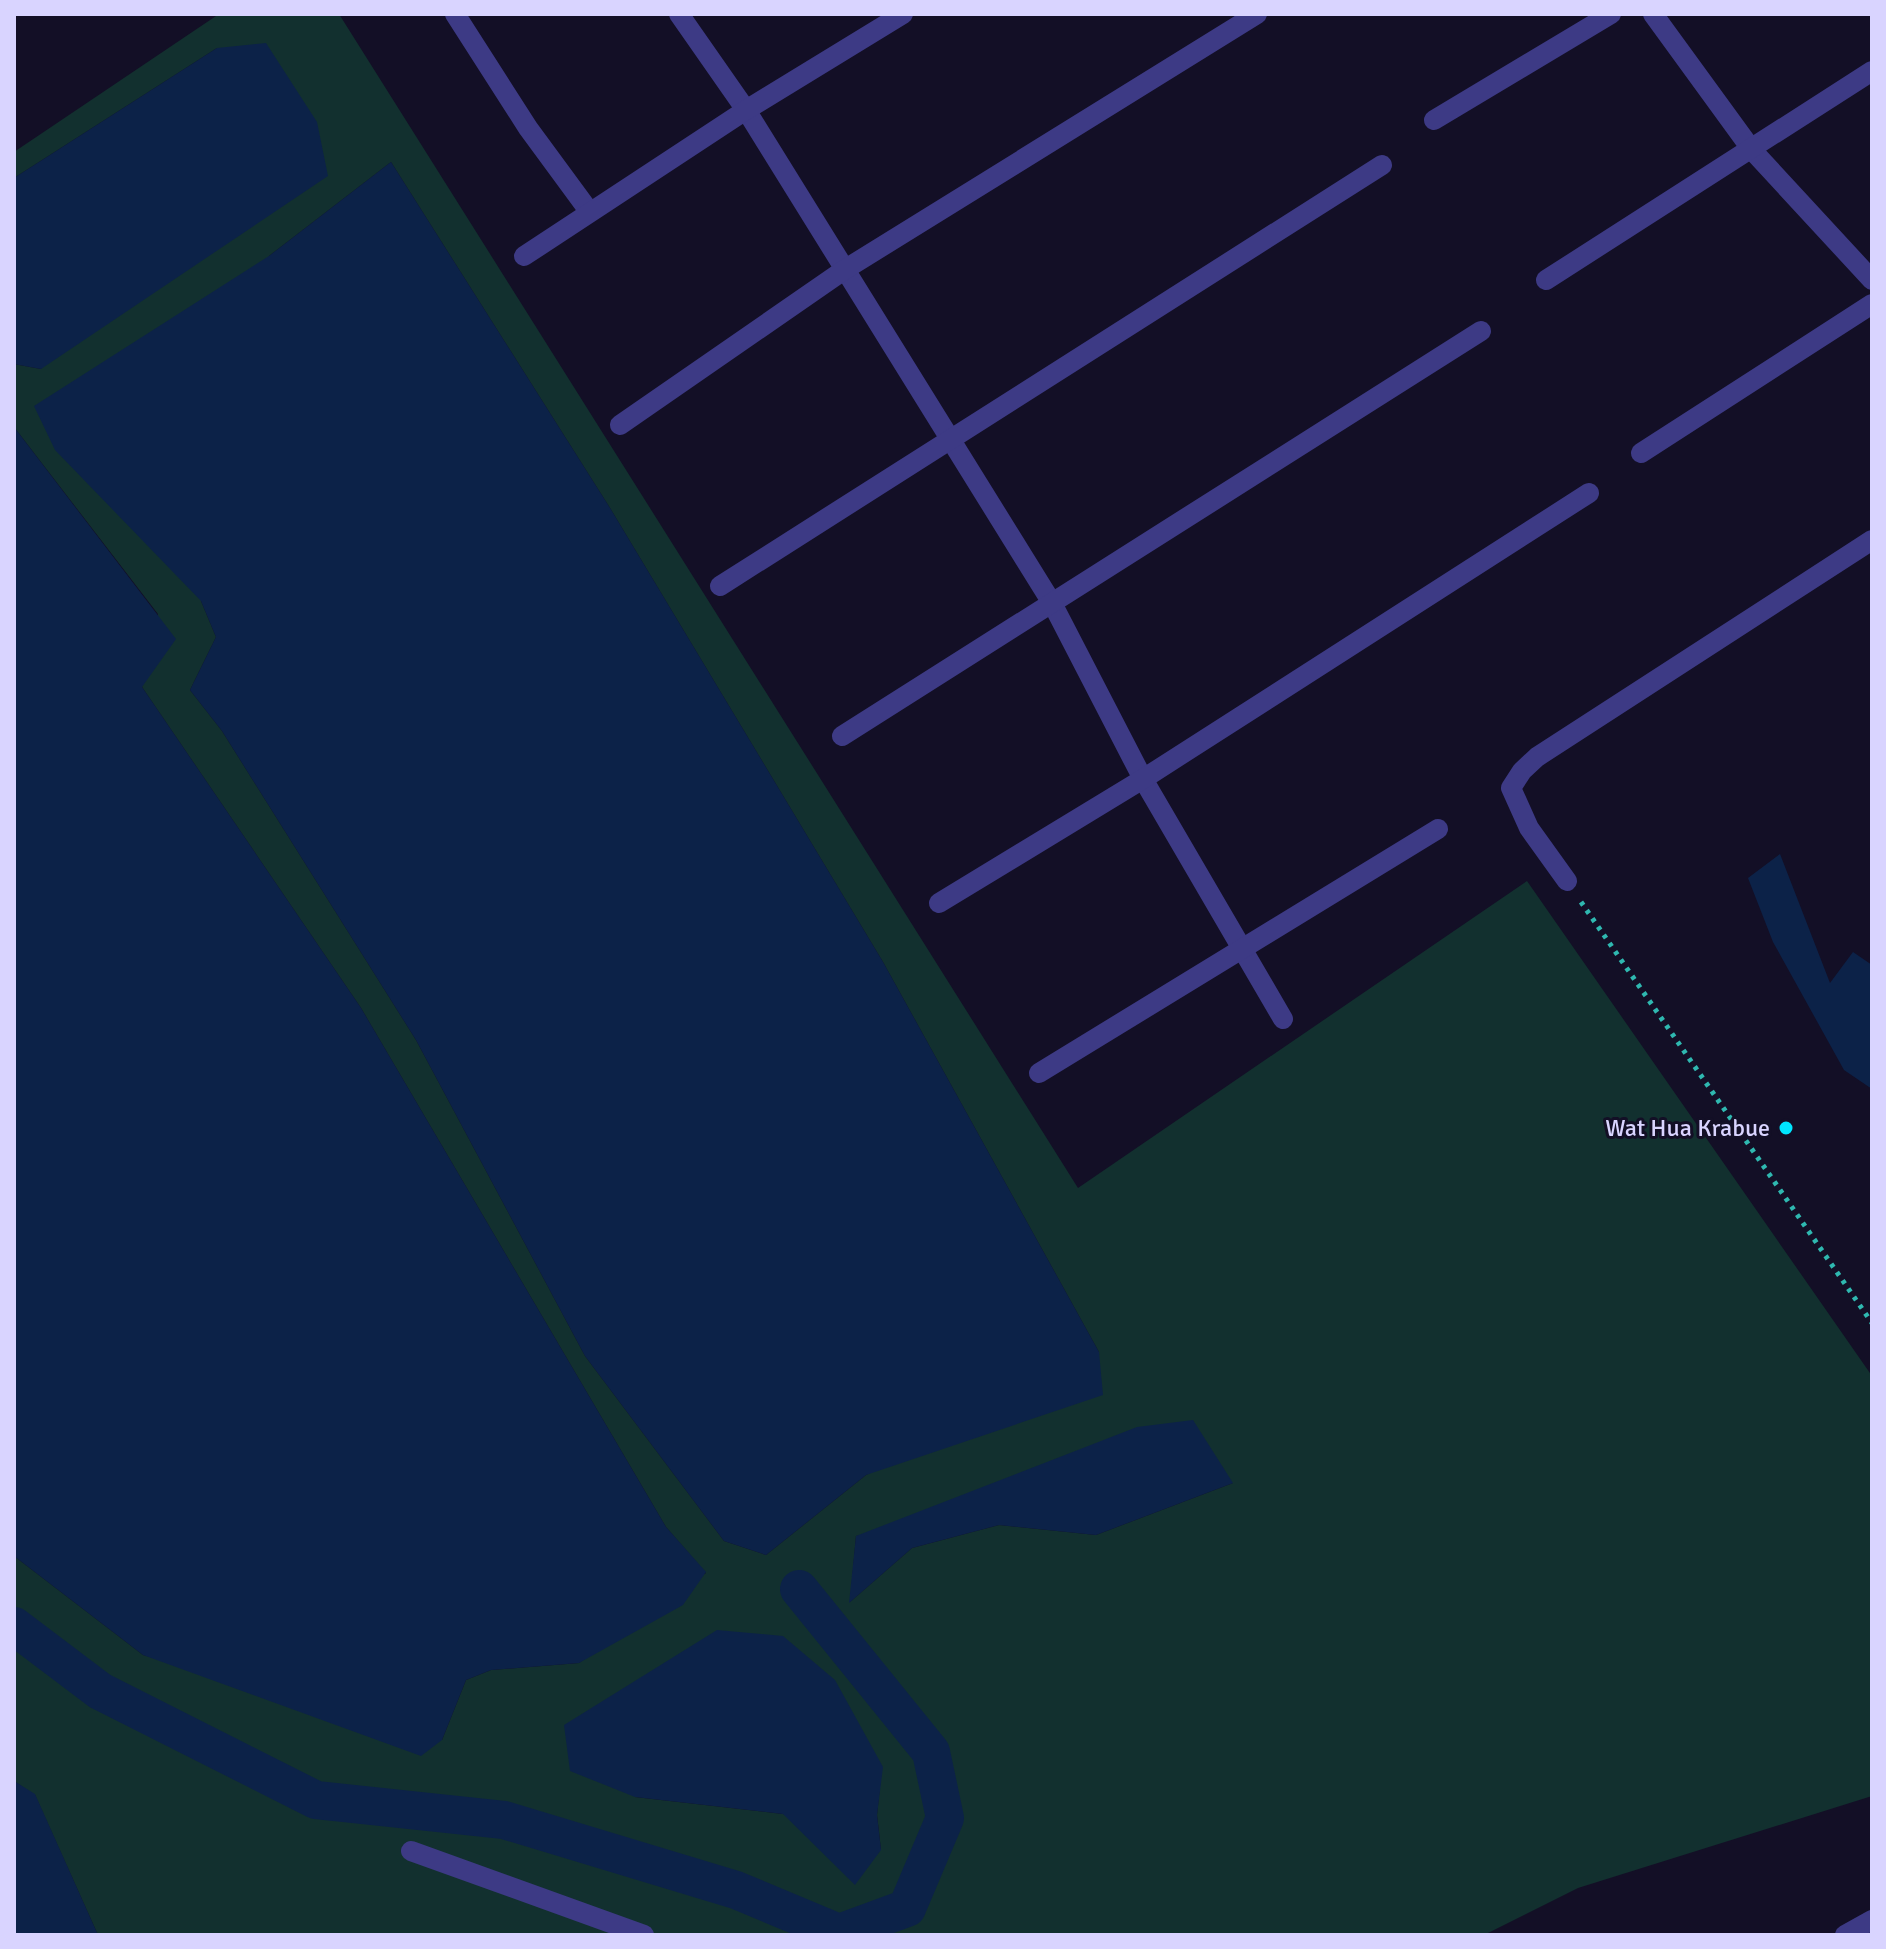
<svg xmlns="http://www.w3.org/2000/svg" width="1886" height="1949" font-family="Signika,sans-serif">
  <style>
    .green { fill: #12302f; fill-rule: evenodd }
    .water { fill: #0c2248 }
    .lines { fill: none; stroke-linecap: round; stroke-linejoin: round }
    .canal { stroke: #0c2248; stroke-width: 38 }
    .path { stroke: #2fb8b0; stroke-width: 5; stroke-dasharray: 4 6; stroke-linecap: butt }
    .lane { stroke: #3d3a85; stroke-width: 20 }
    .street { stroke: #3d3a85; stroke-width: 20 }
    .poi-dot { fill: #00e5ff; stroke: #130f26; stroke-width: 3 }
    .labels { text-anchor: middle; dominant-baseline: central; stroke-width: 6; stroke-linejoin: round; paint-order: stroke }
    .poi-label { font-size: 24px; fill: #d9d4ff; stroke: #130f26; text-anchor: end }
  </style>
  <rect width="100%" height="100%" fill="#130f26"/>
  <path class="green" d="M219,14H339L1078,1188L1527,881L1872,1376V1796L1578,1888L1484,1935H98L35,1795L14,1781V1556L143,1655L442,1740L466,1680L491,1670L579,1663L706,1573L666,1527L361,1008L142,687L158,614L14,427V364L41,369L217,48L14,178V152ZM391,162L610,508L883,962L1099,1352L866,1475L766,1555L724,1541L585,1356L416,1040L222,731L190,690L216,637L201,601L269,256ZM1233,1483L1096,1535L999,1525L912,1548L850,1602L856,1536ZM882,1767L877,1815L881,1850L783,1814L635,1797Z"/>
  <g class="water">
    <path d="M266,43L317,122L328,176L41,369L14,364V178L217,48Z"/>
    <path d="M391,162L610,508L883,962L1099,1352L1103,1395L866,1475L766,1555L724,1541L585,1356L416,1040L222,731L190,690L216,637L201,601L55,450L34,406L269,256Z"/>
    <path d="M14,427L176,639L142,687L361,1008L666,1527L706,1572L683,1605L579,1663L491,1670L466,1680L442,1740L421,1756L143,1655L14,1556Z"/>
    <path d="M1780,854L1830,983L1853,952L1872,965V1089L1844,1070L1773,942L1748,878Z"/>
    <path d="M1193,1420L1233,1483L1096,1535L999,1525L912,1548L849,1603L856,1536L1137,1427Z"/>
    <path d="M717,1630L783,1636L835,1680L883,1767L877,1815L881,1850L855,1885L783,1814L635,1797L570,1771L564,1725Z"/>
    <path d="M14,1781L35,1794L98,1935H14Z"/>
  </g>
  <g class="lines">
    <path class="canal" d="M14,1626L100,1691L316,1800L504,1820L736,1890L839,1933L907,1908L945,1818L931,1752L799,1589"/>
    <path class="path" d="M1581,902L1872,1323"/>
    <path class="lane" d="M411,1851L644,1935"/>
    <g class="street">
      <path d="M455,14L528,128L589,211"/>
      <path d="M679,14L746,110L1052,603L1143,779L1283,1019"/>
      <path d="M1653,14L1752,150L1872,280"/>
      <path d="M1434,120L1611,14"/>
      <path d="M524,256L746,110L903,14"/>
      <path d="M1546,280L1872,71"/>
      <path d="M620,425L844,270L1257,14"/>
      <path d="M1641,453L1872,304"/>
      <path d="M720,586L1382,165"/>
      <path d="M842,736L1481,331"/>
      <path d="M1567,881L1529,828L1511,788L1522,771L1537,757L1872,540"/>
      <path d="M939,903L1143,779L1589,493"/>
      <path d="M1039,1073L1438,829"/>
      <path d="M1845,1935L1872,1920"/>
    </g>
  </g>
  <circle class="poi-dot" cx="1786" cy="1128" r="8"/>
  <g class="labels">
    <g class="poi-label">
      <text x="1770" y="1128">Wat Hua Krabue</text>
    </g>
  </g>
  <rect width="1886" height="1949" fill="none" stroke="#d9d4ff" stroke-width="32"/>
</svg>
